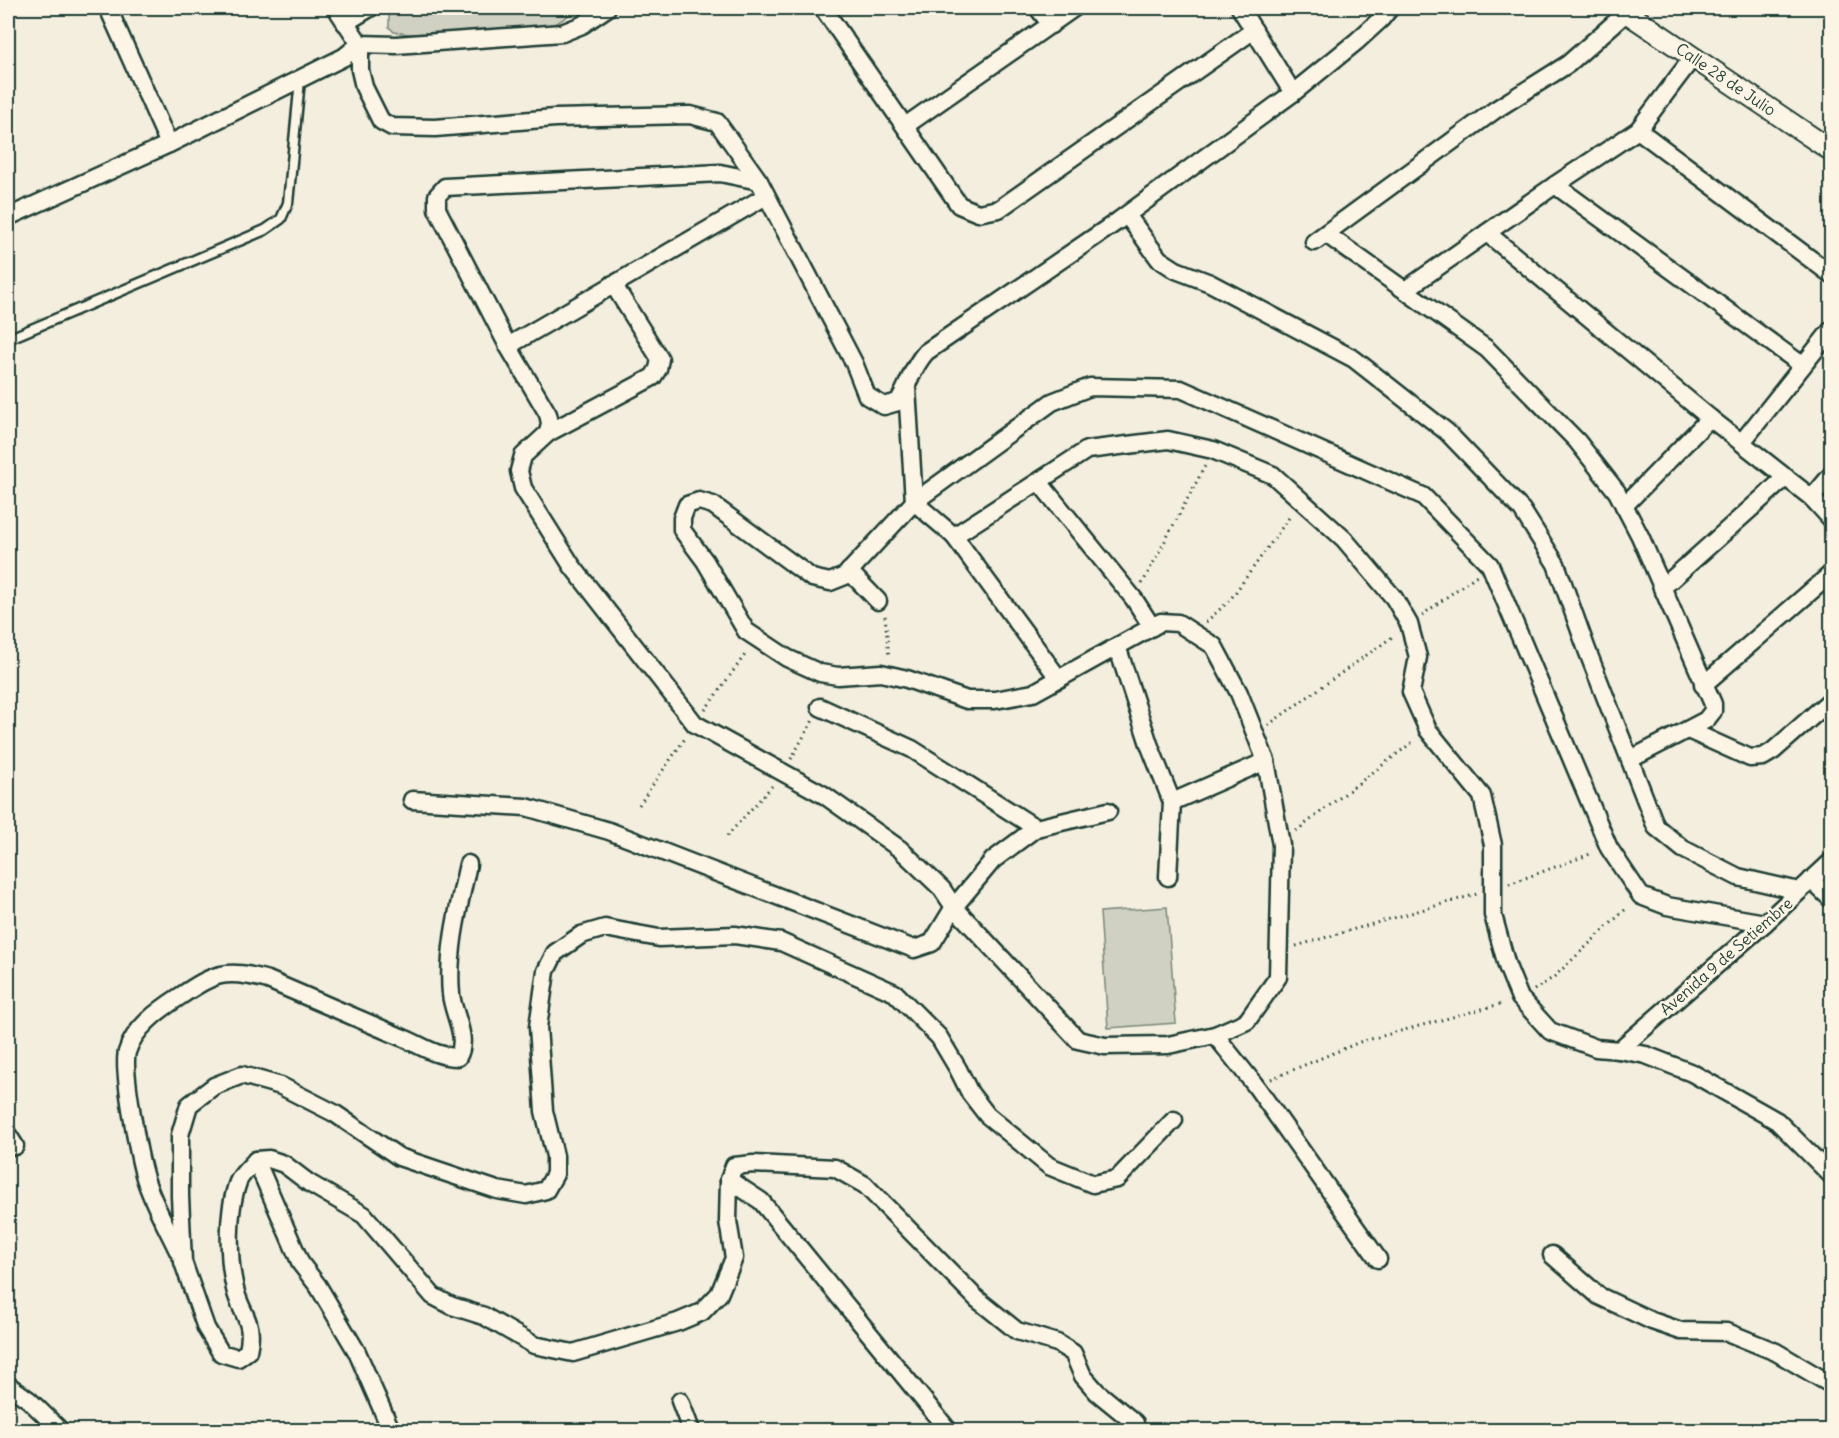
<svg xmlns="http://www.w3.org/2000/svg" width="1839" height="1438" font-family="Delius,sans-serif">
  <style>
    .green { fill: #d0d1c2; stroke: #78877b; stroke-width: 1.5 }
    .lines { fill: none; stroke-linecap: round; stroke-linejoin: round }
    .service-casing { stroke: #1f3d34; stroke-width: 13 }
    .minor-casing { stroke: #1f3d34; stroke-width: 21 }
    .tertiary-casing { stroke: #1f3d34; stroke-width: 24 }
    .path { stroke: #1f3d34; stroke-width: 3; stroke-dasharray: 1.5 4.5; stroke-linecap: butt }
    .service { stroke: #fcf5e5; stroke-width: 8 }
    .minor { stroke: #fcf5e5; stroke-width: 16 }
    .tertiary { stroke: #fcf5e5; stroke-width: 20 }
    .labels { text-anchor: middle; dominant-baseline: central; stroke-width: 4.5; stroke-linejoin: round; paint-order: stroke }
    .street-label { font-size: 16px; fill: #1f3d34; stroke: #fcf5e5 }
  </style>
  <rect width="100%" height="100%" fill="#f3eede"/>
  <filter id="ink" filterUnits="userSpaceOnUse"><feTurbulence type="fractalNoise" baseFrequency=".0167" numOctaves="2"/><feDisplacementMap in="SourceGraphic" scale="12" xChannelSelector="R" yChannelSelector="G"/><feConvolveMatrix kernelMatrix="1 2 1 2 8 2 1 2 1" color-interpolation-filters="sRGB"/></filter>
  <g filter="url(#ink)">
    <g class="green">
      <path d="M395,8H580L557,23L523,30L409,34L394,32L389,27V12Z"/>
      <path d="M1167,907L1176,1023L1108,1028L1100,912Z"/>
    </g>
    <g class="lines">
      <g class="service-casing">
        <path id="service" d="M8,339L265,230L281,219L288,203L300,80"/>
      </g>
      <g class="minor-casing">
        <g id="minor">
          <path d="M108,8L169,144"/>
          <path d="M336,8L360,44L396,45L562,33L582,25L607,8"/>
          <path d="M823,8L959,205L978,213L999,209L1254,30"/>
          <path d="M1038,8L1051,25"/>
          <path d="M1240,8L1293,93"/>
          <path d="M345,23L370,8"/>
          <path d="M360,44V70L364,87L381,121L392,127L435,128L555,118L690,115L717,122L759,181L854,363L867,396L884,406L898,402C910,383 911,369 926,352L1118,221L1293,93L1357,41L1381,19L1390,8"/>
          <path d="M905,126L1074,8"/>
          <path d="M1638,130L1832,275"/>
          <path d="M759,181L720,173L445,187L437,196V209L508,346L548,414L550,423L548,433L523,456L519,471L523,488L572,566L695,724L824,795L900,849L942,889L954,907L1078,1040L1105,1046L1168,1045L1215,1035L1247,1021L1278,977L1281,845L1266,761L1239,693L1214,646L1178,623L1161,622L1033,693L995,700H967L907,679L881,673L838,676L820,673L787,658L746,631L705,561L682,530V518L687,505L699,501L713,505L812,578L830,582L845,576L914,502L1052,402L1090,387L1181,389L1423,496L1490,565L1609,848L1641,896L1667,906L1765,923"/>
          <path d="M1555,185L1802,365"/>
          <path d="M1127,215L1159,259L1176,270L1210,283L1354,359L1447,432L1522,510L1556,564L1587,650L1656,827L1683,849L1738,877L1799,891"/>
          <path d="M8,217L169,144L344,57L360,44"/>
          <path d="M1487,233L1710,418L1812,498L1832,520"/>
          <path d="M1326,234L1487,349L1577,441L1617,492L1640,536L1713,704V711L1706,720L1631,759"/>
          <path d="M1314,242L1495,110L1568,64L1627,12"/>
          <path d="M1405,290L1555,185L1638,130L1693,57"/>
          <path d="M508,346L766,196"/>
          <path d="M907,388L914,502L954,536L1087,450L1168,440L1213,450L1273,475L1344,539L1394,598L1409,624L1418,657L1411,692L1428,730L1482,796L1493,845V915L1507,966L1520,998L1550,1031L1596,1048L1619,1050L1646,1055L1692,1073L1777,1121L1832,1176"/>
          <path d="M548,433L653,377L658,369L660,359L613,284"/>
          <path d="M1742,442L1832,329"/>
          <path d="M1039,482L1134,599L1152,627"/>
          <path d="M1812,498L1832,474"/>
          <path d="M1624,506L1710,418"/>
          <path d="M954,536L1059,679"/>
          <path d="M849,571L878,601"/>
          <path d="M1662,588L1786,477"/>
          <path d="M1117,646L1149,744L1172,802L1168,877"/>
          <path d="M1703,685L1832,573"/>
          <path d="M820,707L912,749L1036,828"/>
          <path d="M1688,730L1750,758L1763,757L1773,751L1832,699"/>
          <path d="M412,800L526,807L609,831L914,949L932,943L954,907L993,860L1036,828L1108,811"/>
          <path d="M1172,802L1266,761"/>
          <path d="M1811,880L1832,900"/>
          <path d="M1215,1035L1255,1085L1378,1259"/>
          <path d="M1619,1050L1765,923L1832,861"/>
          <path d="M8,1135L15,1146"/>
          <path d="M256,1160L301,1264L318,1286L357,1352L391,1430"/>
          <path d="M729,1180L761,1201L948,1430"/>
          <path d="M179,1253C168,1229 153,1204 145,1178C139,1158 122,1070 127,1052C134,1028 159,1010 179,997C215,973 225,968 268,980C312,999 357,1018 401,1037C421,1045 436,1057 458,1057C469,1037 453,1015 451,994C447,950 459,906 468,864"/>
          <path d="M1552,1255L1599,1296L1652,1321L1681,1331L1727,1332L1776,1352L1832,1385"/>
          <path d="M8,1385L29,1400L60,1430"/>
          <path d="M680,1401L691,1430"/>
          <path d="M1136,1430L1135,1423L1097,1392L1083,1376L1073,1353L1057,1343L1017,1331L977,1299L865,1185L835,1168L753,1164L734,1166L729,1180L728,1221L734,1258L719,1294L702,1312L678,1322L573,1353L534,1345L484,1316L452,1306L433,1296L364,1215L309,1183L284,1164L269,1159L256,1160C250,1167 241,1174 238,1182C227,1211 228,1259 235,1289C241,1315 255,1320 248,1351L238,1358L221,1353L206,1328L183,1262L180,1196V1135L189,1105L214,1086L242,1075L281,1086L334,1113L399,1157L497,1190L526,1195L546,1190L555,1174V1156L544,1111L538,1027L546,971L555,953L581,935L605,928L659,938L735,935L781,942L895,993L939,1037L958,1069L970,1093L987,1115L1049,1166L1093,1184L1117,1179L1174,1120"/>
        </g>
      </g>
      <g class="tertiary-casing">
        <path id="tertiary" d="M1620,8L1832,151"/>
      </g>
      <g class="path">
        <path d="M1142,584L1205,466"/>
        <path d="M1422,615L1477,575"/>
        <path d="M885,616L889,657"/>
        <path d="M1206,622L1230,600L1291,515"/>
        <path d="M705,710L747,652"/>
        <path d="M1268,725L1395,635"/>
        <path d="M791,759L813,720"/>
        <path d="M639,805L686,737"/>
        <path d="M1296,831L1414,741"/>
        <path d="M727,836L772,786"/>
        <path d="M1509,884L1593,853"/>
        <path d="M1296,946L1477,894"/>
        <path d="M1534,990L1554,977L1628,907"/>
        <path d="M1271,1079L1360,1042L1504,1003"/>
      </g>
      <use href="#service" class="service"/>
      <use href="#minor" class="minor"/>
      <use href="#tertiary" class="tertiary"/>
    </g>
  </g>
  <g class="labels">
    <g class="street-label">
      <text transform="translate(1726 79) rotate(34)">Calle 28 de Julio</text>
      <text transform="translate(1726 956) rotate(-41)">Avenida 9 de Setiembre</text>
    </g>
  </g>
  <rect width="1839" height="1438" fill="none" stroke="#fcf5e5" stroke-width="30"/>
  <rect x="15" y="15" width="1809" height="1408" fill="none" stroke="#1f3d34" stroke-width="2" filter="url(#ink)"/>
</svg>
